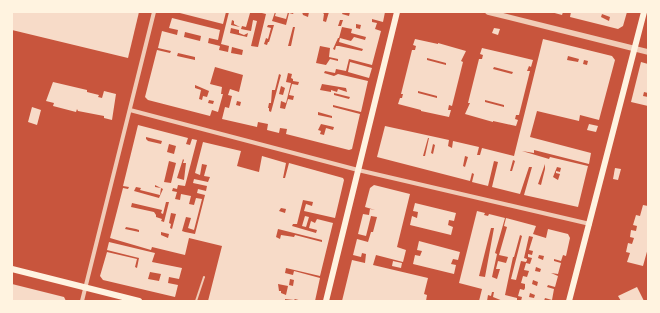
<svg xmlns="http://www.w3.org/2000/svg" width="660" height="313" font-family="'Open Sans',sans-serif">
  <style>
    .building { fill: #f7dbc8; fill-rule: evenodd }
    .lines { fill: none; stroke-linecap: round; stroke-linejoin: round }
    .service { stroke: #f1ccb7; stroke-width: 2 }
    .minor { stroke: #f1ccb7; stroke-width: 4 }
    .tertiary { stroke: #f1ccb7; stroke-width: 5.5 }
    .secondary { stroke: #fff3e0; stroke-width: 6 }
  </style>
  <rect width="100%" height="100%" fill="#c8553d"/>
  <g class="building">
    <path d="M12,12H139L128,58L12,30Z"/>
    <path d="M176,12H226L223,24Z"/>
    <path d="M229,12L250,13L246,27L242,26L241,29L251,31L253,20L257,21L251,46L258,47L266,14L258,12H275L272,21L286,25L289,13L293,14L294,12H302L303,15L308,17L309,12H322L324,14L323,21L326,22L329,12H343L342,14L349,16L350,12H385L383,22L372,19V22L377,23L375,29L381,31L372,65L349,59L346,71L336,69L335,73L325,71L324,73L334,76L338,74L368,81L361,112L333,105V107L360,114L352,149L349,150L286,134L287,129L280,128L279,133L267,130L268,124L258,122L257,127L222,119L225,107L229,108L232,96L228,95L230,89L239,92L243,75L215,67L210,84L222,87L221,94H223L218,112L212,110L210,116L148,100L145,97L157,50L170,53L171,51L158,48L162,31L177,35L178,30L169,28L172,18L220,30L218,40L209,38L208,43L220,46L219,50L228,52L229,46L221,44ZM232,20L234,21V24L240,27L231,25ZM340,20H343L341,26H338ZM356,24L361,25L360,29L356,28ZM268,25H274L269,42H268L267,45L264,44L266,38L268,39L271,28L267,27ZM293,27H295L291,46H288ZM342,27L352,29L351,33L366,37L365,40L354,37L351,41L340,38L339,42L363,49L362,51L339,46H336L335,50L333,49L338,38H339ZM231,28L239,30V33L244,35L248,33L247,37L230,33ZM185,32L201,36L200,41L184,37ZM320,46L330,48L329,57L338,59V61L330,59L326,65L316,63ZM232,47L243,50L242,55L231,53ZM178,53L195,57V60L177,56ZM288,73L292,74L291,78L293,79V81L299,82L298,85L292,84L289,95L294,96L293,100L288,99L285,109L280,108L281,101L286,103L291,83L286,82ZM279,74L281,75L271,112L269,111V108H268L269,103H271L272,90H275ZM322,84L346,88L347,92L338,89L337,92L331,90V92L320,90ZM195,85L209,91L207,97L203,96L202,100L199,99L201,90L195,88ZM281,86L285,88L283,95L279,94ZM334,93L350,97L349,99L334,95ZM209,100L214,101L213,104L208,103ZM237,101L241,102L240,106L236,105ZM318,112L332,116V118L318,115ZM321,124L334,127L333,130L326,128L324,135L320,134L321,131L318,130Z"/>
    <path d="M276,12L281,13L288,12L286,19L275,16Z"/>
    <path d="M551,12H563L562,15Z"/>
    <path d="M571,12H627L623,26L618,29L570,17ZM602,14L610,17L609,21L601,17Z"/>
    <path d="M494,28L500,29L498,35L492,33Z"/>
    <path d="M415,39L438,44V43L466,51L461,61L463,62L452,106L449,105L448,110H451L449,117L421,111V110L398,104L400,98H402L403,94H401L412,50H415L416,46L413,45ZM427,58L446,63V65L427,60ZM418,91L437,96V98L418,93Z"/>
    <path d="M543,39L612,56L615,60L599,120L580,115L579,121L537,111L530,137L591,153L589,164L534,150V153L522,151L549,159L550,157L588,166L578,207L524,195L532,167H529L520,194L492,187L498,162L494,161L488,186L472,182L474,174L472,173L470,181L377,157L385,126L449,140L448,146L452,148L453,141L479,147L477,155H480L482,148L514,156ZM568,56L579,59L578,62L567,60ZM584,60L588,61L587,65L583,64ZM428,138H429L425,156H423ZM433,144L435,145L433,154L431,153ZM465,156L468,157L465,167L463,166ZM513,160L515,161L512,171H510ZM545,164V169L541,185L538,184ZM557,167L561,168L560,172L556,171V173L560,174L558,180L553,177Z"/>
    <path d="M482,48L533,60L531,67L529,66L527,71H530L519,115H516L515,119L518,120L516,126L493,121V122L465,114L470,103H468L479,59H482L483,55L480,54ZM494,67L513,72L512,74L493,69ZM485,100L504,105V107L485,102Z"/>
    <path d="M350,62L372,68L369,78L348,72Z"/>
    <path d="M641,62L648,64V93L644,92L643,96L648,97V106L631,102Z"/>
    <path d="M53,82L87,90V92L99,95L98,97L102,98L104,91L116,94L112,120L104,118V116L78,111L77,109L76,112L53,106L54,103L46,101Z"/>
    <path d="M32,107L41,110L37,125L28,122Z"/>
    <path d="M589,124L598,126L596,132L587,130Z"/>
    <path d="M138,125L188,138L186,144L190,145L192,139L197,140L185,186L178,185L177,189L173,188L172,191L177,192L175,199L180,200L181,194L191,196L189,204L194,205L196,198L202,199L194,230L188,228L191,218L186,217L182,231L185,232L195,234L205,195L197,193L198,189L206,191L207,186L193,183L194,179L208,182L210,177L204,176L207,165L202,164L200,175L195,173L203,142L241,151L237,166L259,172L262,156L286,163L283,178H285L289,163L343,178L344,180L335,218L304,211L306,204L312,206L313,202L303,200L297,224H293L292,226L316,233L317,230L309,228L311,221L315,223L317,219L333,223L320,276L286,268L285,273L293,275L294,271L320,278L315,301H302L295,299L294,300L285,299V301H208L222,246L189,238L185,255L152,247L151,250L110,238L123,188L128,189L129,187L123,186ZM146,137L162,141L161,144L148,141L146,139ZM169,144L176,146L174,154L167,152ZM183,159L184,160L183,163H186L184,180L177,178ZM169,161L176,163L171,183L164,182ZM155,185L163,189L159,198L134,191L136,187L141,188L140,190L160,195L161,188L155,187ZM166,202H169L164,222L161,221L162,219L156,217V215L154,212L131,207L132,203L162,210L161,213L163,214ZM281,208L286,209L285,213L279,211ZM171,213L176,214L172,229L170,228L171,224L169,223ZM126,227L136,229L139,230V232L125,229ZM278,229L322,240V242L295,235L294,237L281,235L280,239L276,237ZM161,232L169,234L168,238L161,235ZM290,279L294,280L293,286L289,285ZM278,284L288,286L286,295L281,293V291H279Z"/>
    <path d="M615,168L621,169L618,180L613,179Z"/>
    <path d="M374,185L410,194L397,247L406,250L403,262L376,255L373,265L428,278L424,294L427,295L426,301H342L352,260L365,263L366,254L362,253L361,257L353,255L357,239L368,242L371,232H373L377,217L371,216L366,236L358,234L363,214L369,215L370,209L375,210L365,207L370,188Z"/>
    <path d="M415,203L456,213L454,221L449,220L448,225L453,227L451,235L410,225L412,216L417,218L418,212L413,211Z"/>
    <path d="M643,205L648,206V248L643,266L627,262L630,253L626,252L628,243L632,244L634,238L630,237L631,230L636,231L637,226L633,225L636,215L640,216Z"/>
    <path d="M477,211L485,213L484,215L488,216L489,214L505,218L495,253L497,254L492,277L497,279L500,269H496L498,261L506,263L508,257L499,255L507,227L504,226L506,218L536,226L533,234L546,238L548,229L568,234L570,238L566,256L563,255L561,261L554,259V261L561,263L558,274L551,273L558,276L555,287L548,285L547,287L554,289L552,300L545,298L544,301H521L522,297L518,296L520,289L524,290L525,288V284L521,283L523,276L527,277L529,271L524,270L526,263L530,264L532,258L528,257V254L532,255L533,251L529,250L533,237L529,236L524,258L527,259V260L526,262L521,261L516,280L511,279L522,236L520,235L514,257H513L505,295L517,298V301H503L493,297L494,292H492L491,296L488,295L487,301H479L482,289L459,283ZM491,228H494L485,277L479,276ZM539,255L544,256L543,260L538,258ZM536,267L541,269L540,272L535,271ZM533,280L538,282L537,286L532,284ZM530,293L535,295L534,298L529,297Z"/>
    <path d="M305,216L309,217L306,227L302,226Z"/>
    <path d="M419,241L460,252L458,260L453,259L451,264L456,265L454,274L413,264L415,255L420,256L422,251L417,250Z"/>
    <path d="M109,242L155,253L152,262L182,268L179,279L169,277L168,283L178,285L175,297L103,280L100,276L107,252L137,259L135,267L137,268L139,258L107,250ZM150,272L161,274L159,281L148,279Z"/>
    <path d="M393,261L402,263L401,268L392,266Z"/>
    <path d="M12,284L64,297L66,301H12Z"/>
    <path d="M637,287L644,301H621L618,296Z"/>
  </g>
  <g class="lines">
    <path class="service" d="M196,301L204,277"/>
    <g class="minor">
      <path d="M130,110L358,170L590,224"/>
      <path d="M82,301L154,12"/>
    </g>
    <path class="tertiary" d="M488,12L648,52"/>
    <g class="secondary">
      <path d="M12,269L139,301"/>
      <path d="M326,301L397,12"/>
      <path d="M569,301L644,12"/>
    </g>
  </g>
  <rect width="660" height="313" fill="none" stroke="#fff3e0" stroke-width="26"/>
</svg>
